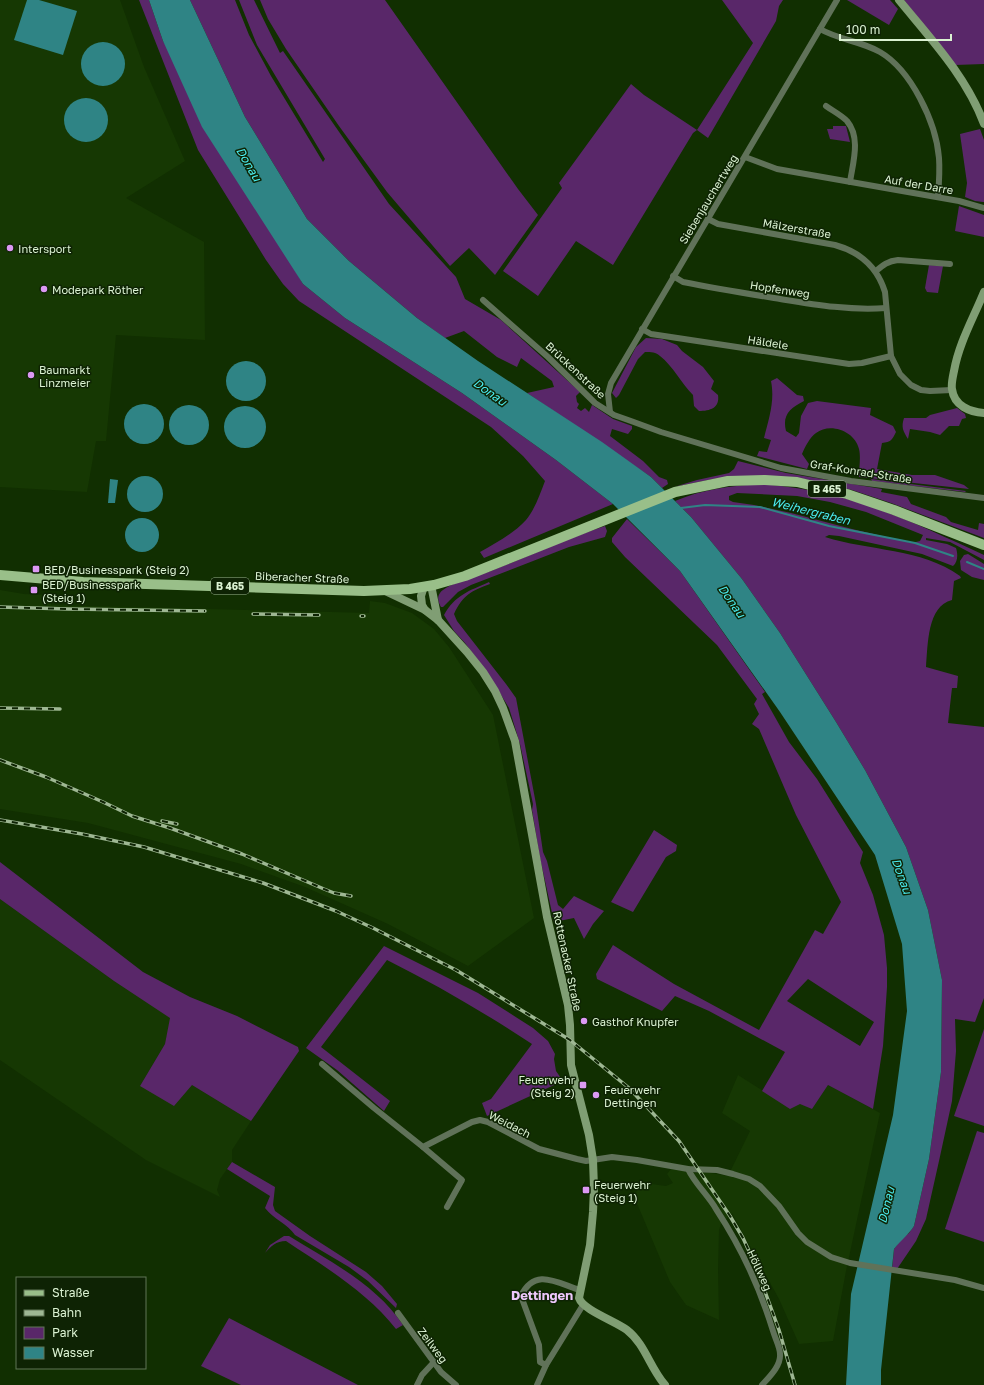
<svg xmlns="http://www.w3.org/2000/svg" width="984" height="1385" font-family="'Golos Text',sans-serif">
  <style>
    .built { fill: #163803 }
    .green { fill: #592769; fill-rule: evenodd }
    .water { fill: #2f8485 }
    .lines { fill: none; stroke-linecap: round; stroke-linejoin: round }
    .stream { stroke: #2f8485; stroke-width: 2 }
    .street { stroke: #607259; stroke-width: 6 }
    .secondary { stroke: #809e74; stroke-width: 8 }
    .primary { stroke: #99bf89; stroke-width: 10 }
    .rail-casing { stroke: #9eb793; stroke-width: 3.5 }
    .rail { stroke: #0e2304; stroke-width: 2; stroke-dasharray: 6; stroke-linecap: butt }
    .poi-dot { fill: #dc99f4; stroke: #0e2304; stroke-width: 1.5 }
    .labels { text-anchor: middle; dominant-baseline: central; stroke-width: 3; stroke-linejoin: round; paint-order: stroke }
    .shield { fill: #0e2304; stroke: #9eb494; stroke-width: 1 }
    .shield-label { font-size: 10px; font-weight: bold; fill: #dbf2d2 }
    .street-label { font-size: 11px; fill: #dbf2d2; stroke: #0e2304 }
    .poi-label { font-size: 11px; fill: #dbf2d2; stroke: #0e2304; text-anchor: start }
    .water-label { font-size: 12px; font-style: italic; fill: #4aebee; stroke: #0e2304 }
    .quarter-label { font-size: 13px; font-weight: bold; fill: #edc7fb; stroke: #0e2304 }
  </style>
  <rect width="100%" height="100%" fill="#112f01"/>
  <g class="built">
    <path d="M0,0H120L144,67L185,161L126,198L204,242L205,340L116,335L106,441H96L87,492L0,487Z"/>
    <path d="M0,590L24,594L51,595V605L369,613L370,601L385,603L412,613L434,629L449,647L493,715L534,918L468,966L388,924L305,887L241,864L88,823L0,809Z"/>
    <path d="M0,899L114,981L171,1018L165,1044L140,1086L192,1085L251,1121L232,1150V1162L220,1179L217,1190L220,1197L146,1160L0,1060Z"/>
    <path d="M738,1075L790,1108L800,1103L812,1109L828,1085L880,1113L846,1271L833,1341L799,1344L779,1299L732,1213L721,1224L719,1230L718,1269L719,1320L686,1305L670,1282L636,1201L637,1182L666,1186L673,1183L667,1174L671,1169L695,1173H710L728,1176L750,1131L722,1113Z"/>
  </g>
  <g class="green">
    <path d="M139,0H149L163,41L303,284L345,318L462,393L556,460L613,504L484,558L480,552C496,543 513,534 526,520C535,509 540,494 545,481L523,456L491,427L299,301L283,284L266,260L198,150Z"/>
    <path d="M190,0H235L249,35L271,76L323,162L325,159L257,45L239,0H254L280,53L283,51L389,204L456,277L465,299L501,320L580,392L576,396L577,402L579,404L577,408L581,411L585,408L589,412L592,405L613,419L632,426V429L628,434L612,429L610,436L643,461L659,477L667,480L668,484L662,488L651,477L527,393L554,387L552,381L521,358L517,367L497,357L464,331L445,338L417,318L349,261L307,219L245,117Z"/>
    <path d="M260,0H385L518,189L538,215L495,275L469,248L450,266L387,192L339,126L286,49L268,19Z"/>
    <path d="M722,0H783L779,6L776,21L708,138L697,130L693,133L613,265L576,241L538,296L503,271L562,188L559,183L631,84L644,95L697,130L753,43Z"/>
    <path d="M847,0H890L898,9L889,25Z"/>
    <path d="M904,0H984V64L955,65Z"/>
    <path d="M833,126H846L850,142L830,139L827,129H833Z"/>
    <path d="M980,129L984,140V202H983L975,201L965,197L967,183L960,134Z"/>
    <path d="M959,206L984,215V237L955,231Z"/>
    <path d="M929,265L943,266L938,293L927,292L925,288Z"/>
    <path d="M646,338L662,339L677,345L682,351L703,367L714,381L711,389L718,395C720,408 710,411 699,411L694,406L693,395C681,383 673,366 660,356C656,352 651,352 645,352L638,359L619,395L616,398L612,393L636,347Z"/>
    <path d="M777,378L797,395L803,396L804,401C790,408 782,415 786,431L796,437L799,433L801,416L808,403L817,401L871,408L870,415L893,426L896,432C892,440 891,442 882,443L877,469L912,475H935L964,485L969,489L859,477C859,468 861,457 859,449C855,431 830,422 816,433C810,437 805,447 802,454L809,464L807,469L757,456L759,451L767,452L771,440L764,438C769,418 775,401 771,381Z"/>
    <path d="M957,408L965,414L966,418L962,419L959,426H949L940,435L930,432L910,429L908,439C903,431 901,427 904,418H926L930,415Z"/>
    <path d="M738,461L786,473L882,489L881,492L907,497L911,504L946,517L951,522L978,530L979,523L984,524V538L891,503L852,490L804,479L742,476L713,479L674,487L697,480L729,473L734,469Z"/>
    <path d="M871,479L966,491L965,492L872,481Z"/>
    <path d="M761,484C787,486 811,490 836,496C887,509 936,533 984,555V560L950,542L926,538V540L947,544L956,548C958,554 958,562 953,566L922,554L839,536L829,535L825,537C869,551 921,548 960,576L961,578L954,581L952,600C927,606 928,645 926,667L958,676L957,688H952L948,723L984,727V998L975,1022L955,1019L956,1051L952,1101L939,1161L926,1219L916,1241L897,1269H892L894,1249L901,1239L909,1233L914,1226L929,1159L941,1072L942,980L928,910L906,847L865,770L836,722L780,633L742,579L691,517L675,501C703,489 731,486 761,484ZM737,493L797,496L830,502L866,512L923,535L920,541L912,543L852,529L791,513L754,505L733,502L729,500V496Z"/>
    <path d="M627,519L680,571L765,692L762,694L789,742L817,779L863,852L860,863L873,895L884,935L887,968V987L883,1046L873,1109L828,1085L812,1109L800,1104L790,1109L762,1091L785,1052L709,1011L675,996L662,1011L597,979L596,974L613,945L674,984L759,1030L815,930L823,934L841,902L796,815L759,729L752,724L759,714L754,704L757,699L717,645L625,557L612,542V538ZM808,979L874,1022L860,1046L787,1001Z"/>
    <path d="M605,526L607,531L605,537L569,547L471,585L458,592L443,607H441C438,602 437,597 440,593C446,584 480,575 491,571C529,556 566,539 605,526Z"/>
    <path d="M968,554L984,564V580L972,577L961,570L960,561L964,555Z"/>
    <path d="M489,582L490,584C471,591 463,595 454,614L457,621L506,684L516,698L536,804L543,852L547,861L558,905L563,909L574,896L604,911L593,924L584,939L574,918L554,922L540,858L532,810L533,804L520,744L509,708L489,675L465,643L454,631L444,615C455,595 469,591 489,582Z"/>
    <path d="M654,830L677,845L676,851L666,857L633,912L611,902Z"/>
    <path d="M0,862L143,972L190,997L237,1016L298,1047L299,1051L251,1121L192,1085L174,1106L140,1086L165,1044L170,1018L114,981L0,899Z"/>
    <path d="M384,946L478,993L533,1028L548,1041L555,1054L554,1059L556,1071L563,1081L487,1116L482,1103L491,1099L532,1044C485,1013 437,985 387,960L321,1047L390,1101L384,1111L337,1070L306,1048Z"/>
    <path d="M984,1029V1126L954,1116Z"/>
    <path d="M977,1131L984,1133V1242L945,1229Z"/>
    <path d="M232,1162L275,1187L273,1205L275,1211L310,1236L366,1272L382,1286L397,1304L396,1308L368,1281L349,1267L295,1235C288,1224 273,1219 265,1208L270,1196L227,1169Z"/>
    <path d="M284,1236H289C329,1261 376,1284 403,1325L396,1329C367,1292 325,1267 286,1241C276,1241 271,1246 265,1253L270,1245Z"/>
    <path d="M229,1318L358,1385H241L201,1366Z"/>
  </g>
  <g class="water">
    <path d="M27,0H39L77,11L63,55L14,40Z"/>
    <path d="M149,0H190L245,117L307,219L349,261L417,318L478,361L602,442L651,477L691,517L742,579L780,633L836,722L865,770L906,847L928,910L942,980L941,1072L929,1159L914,1226C909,1234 901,1240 894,1249L881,1370V1385H846L851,1294L893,1115L907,1011L902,944L875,855L780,712L680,571L613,504L556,460L462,393L345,318L303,284L202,127L163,41Z"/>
    <circle cx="103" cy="64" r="22"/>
    <circle cx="86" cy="120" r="22"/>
    <circle cx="246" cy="381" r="20"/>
    <circle cx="144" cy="424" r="20"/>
    <circle cx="189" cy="425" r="20"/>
    <circle cx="245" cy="427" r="21"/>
    <circle cx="145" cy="494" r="18"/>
    <path d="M110,479L118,480L115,503H108Z"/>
    <circle cx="142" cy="535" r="17"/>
  </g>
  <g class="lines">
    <g class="stream">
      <path d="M681,508L705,505L760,507L829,526L915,543L953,556"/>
      <path d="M967,562L984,569"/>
    </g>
    <g class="street">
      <path d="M820,29C839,40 861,41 880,52C911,70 936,122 939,158C940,171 939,184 938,197"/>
      <path d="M826,106C833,111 841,115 847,121C861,138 853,162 850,182"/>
      <path d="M745,157L777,169L959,201L984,208"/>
      <path d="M708,219L718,224L835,245C860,252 877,266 885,292L891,356L900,374L911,385L921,390L930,391L952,390"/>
      <path d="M876,271C883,265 888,261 898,260L950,264"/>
      <path d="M673,276L683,282C713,288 743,293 774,298C811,304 849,311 886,308"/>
      <path d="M483,300L548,357L595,403L614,415L631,421L661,432L781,468L851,481L984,498"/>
      <path d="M642,329L651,334L849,364L862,363L891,356"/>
      <path d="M610,412L608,394L611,383L837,0"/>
      <path d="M322,1064L374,1108L423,1147L472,1122L480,1120L488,1122L539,1149L577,1159L586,1161L612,1157L637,1160L688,1169L717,1170L733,1174L749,1179L760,1186L779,1206L798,1233L807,1242L831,1257L850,1263L955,1280L984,1288"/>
      <path d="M423,1147L462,1180L447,1207"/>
      <path d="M688,1169C695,1184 708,1195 716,1209C741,1247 760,1288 773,1331C775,1338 780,1347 780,1354C781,1366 769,1377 762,1385"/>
      <path d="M398,1313L441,1372L456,1385"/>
      <path d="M546,1365L540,1362L539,1345L521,1296C535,1267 557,1283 580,1290"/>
      <path d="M417,1385L422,1375L434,1362"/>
      <path d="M537,1385L546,1365L583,1305"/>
    </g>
    <g class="secondary">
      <path d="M899,0C930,38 967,77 984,124"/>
      <path d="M984,292C973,319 959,343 954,371C953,376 951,384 952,389C954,406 970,412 984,413"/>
      <path d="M431,585L438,620"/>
      <path d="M424,586L421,596L422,605L425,610L438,620L467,652L483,672L495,691L503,708L515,741L547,917L568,1005L570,1025L571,1065L589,1135L593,1160L594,1188L593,1212L590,1245L579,1298C583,1310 615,1321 627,1330C645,1344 650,1368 665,1385"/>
      <path d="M385,591L425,610"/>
    </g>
    <path class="primary" d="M0,575L83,582L364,591L410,589L434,585L465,576L675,492L728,481L765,480L797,482L847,494L894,510L984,545"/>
    <g class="rail-casing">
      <g id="rail">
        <path d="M0,607L68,609L205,611"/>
        <path d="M253,614L319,615"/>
        <path d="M361,616H364"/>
        <path d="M0,708L60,709"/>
        <path d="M0,760L46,777L103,802L132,816L170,828L242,854L324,889L334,893L351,896"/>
        <path d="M0,820L82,834L144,847L263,883L336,911L373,928L456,970L570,1040L629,1088L679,1141L730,1216L743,1238L755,1264L779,1330L795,1385"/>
        <path d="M162,821L177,824"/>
      </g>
    </g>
    <use href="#rail" class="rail"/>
  </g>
  <g class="poi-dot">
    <circle cx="10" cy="248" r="4"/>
    <circle cx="44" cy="289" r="4"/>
    <circle cx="31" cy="375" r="4"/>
    <rect x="32" y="565" width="8" height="8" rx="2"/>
    <rect x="30" y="586" width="8" height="8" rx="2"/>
    <circle cx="584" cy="1021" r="4"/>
    <rect x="579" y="1081" width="8" height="8" rx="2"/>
    <circle cx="596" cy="1095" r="4"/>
    <rect x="582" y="1186" width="8" height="8" rx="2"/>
  </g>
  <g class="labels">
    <g class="shield">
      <rect x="808" y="481" width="38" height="16" rx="3"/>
      <rect x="211" y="578" width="38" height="16" rx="3"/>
    </g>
    <g class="shield-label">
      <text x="827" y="489">B 465</text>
      <text x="230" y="586">B 465</text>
    </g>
    <g class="street-label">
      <text transform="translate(919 184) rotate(10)">Auf der Darre</text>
      <text transform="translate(708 199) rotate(-59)">Siebenjauchertweg</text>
      <text transform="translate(797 228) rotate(10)">Mälzerstraße</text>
      <text transform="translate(780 289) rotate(9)">Hopfenweg</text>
      <text transform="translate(768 342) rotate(9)">Häldele</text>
      <text transform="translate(576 370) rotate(43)">Brückenstraße</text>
      <text transform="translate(861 471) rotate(9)">Graf-Konrad-Straße</text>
      <text transform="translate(302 577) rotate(2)">Biberacher Straße</text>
      <text transform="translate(568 961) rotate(78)">Rottenacker Straße</text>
      <text transform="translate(510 1124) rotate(27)">Weidach</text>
      <text transform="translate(760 1270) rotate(65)">Höllweg</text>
      <text transform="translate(433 1345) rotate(53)">Zeilweg</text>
    </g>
    <g class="poi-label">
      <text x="18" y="248">Intersport</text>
      <text x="52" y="289">Modepark Röther</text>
      <text x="39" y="369">Baumarkt<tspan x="39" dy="13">Linzmeier</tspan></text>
      <text x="44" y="569">BED/Businesspark (Steig 2)</text>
      <text x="42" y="584">BED/Businesspark<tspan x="42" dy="13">(Steig 1)</tspan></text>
      <text x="592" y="1021">Gasthof Knupfer</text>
      <text x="575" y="1079" text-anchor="end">Feuerwehr<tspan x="575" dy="13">(Steig 2)</tspan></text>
      <text x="604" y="1089">Feuerwehr<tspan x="604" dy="13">Dettingen</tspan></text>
      <text x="594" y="1184">Feuerwehr<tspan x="594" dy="13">(Steig 1)</tspan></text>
    </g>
    <g class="water-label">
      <text transform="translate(249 164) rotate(60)">Donau</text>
      <text transform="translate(490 392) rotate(35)">Donau</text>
      <text transform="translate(811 511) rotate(14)">Weihergraben</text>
      <text transform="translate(732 601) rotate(55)">Donau</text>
      <text transform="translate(902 876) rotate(70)">Donau</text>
      <text transform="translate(886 1205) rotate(-76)">Donau</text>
    </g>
    <g class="quarter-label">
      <text x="542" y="1295">Dettingen</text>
    </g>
  </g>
  <rect x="16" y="1277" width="130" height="92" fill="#0e2304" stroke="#607656"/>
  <rect x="24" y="1290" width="20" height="6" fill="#99bf89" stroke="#607656"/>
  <text x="52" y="1297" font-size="12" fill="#dbf2d2">Straße</text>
  <rect x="24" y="1310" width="20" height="6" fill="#9eb793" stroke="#607656"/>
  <text x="52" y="1317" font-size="12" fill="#dbf2d2">Bahn</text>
  <rect x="24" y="1327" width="20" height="12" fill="#592769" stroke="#607656"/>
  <text x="52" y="1337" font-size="12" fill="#dbf2d2">Park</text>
  <rect x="24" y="1347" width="20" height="12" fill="#2f8485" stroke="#607656"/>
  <text x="52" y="1357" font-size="12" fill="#dbf2d2">Wasser</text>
  <path d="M840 34v6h111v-6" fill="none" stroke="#dbf2d2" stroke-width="2"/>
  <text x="846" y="34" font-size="12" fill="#dbf2d2" stroke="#0e2304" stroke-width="3" paint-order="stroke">100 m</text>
</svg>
